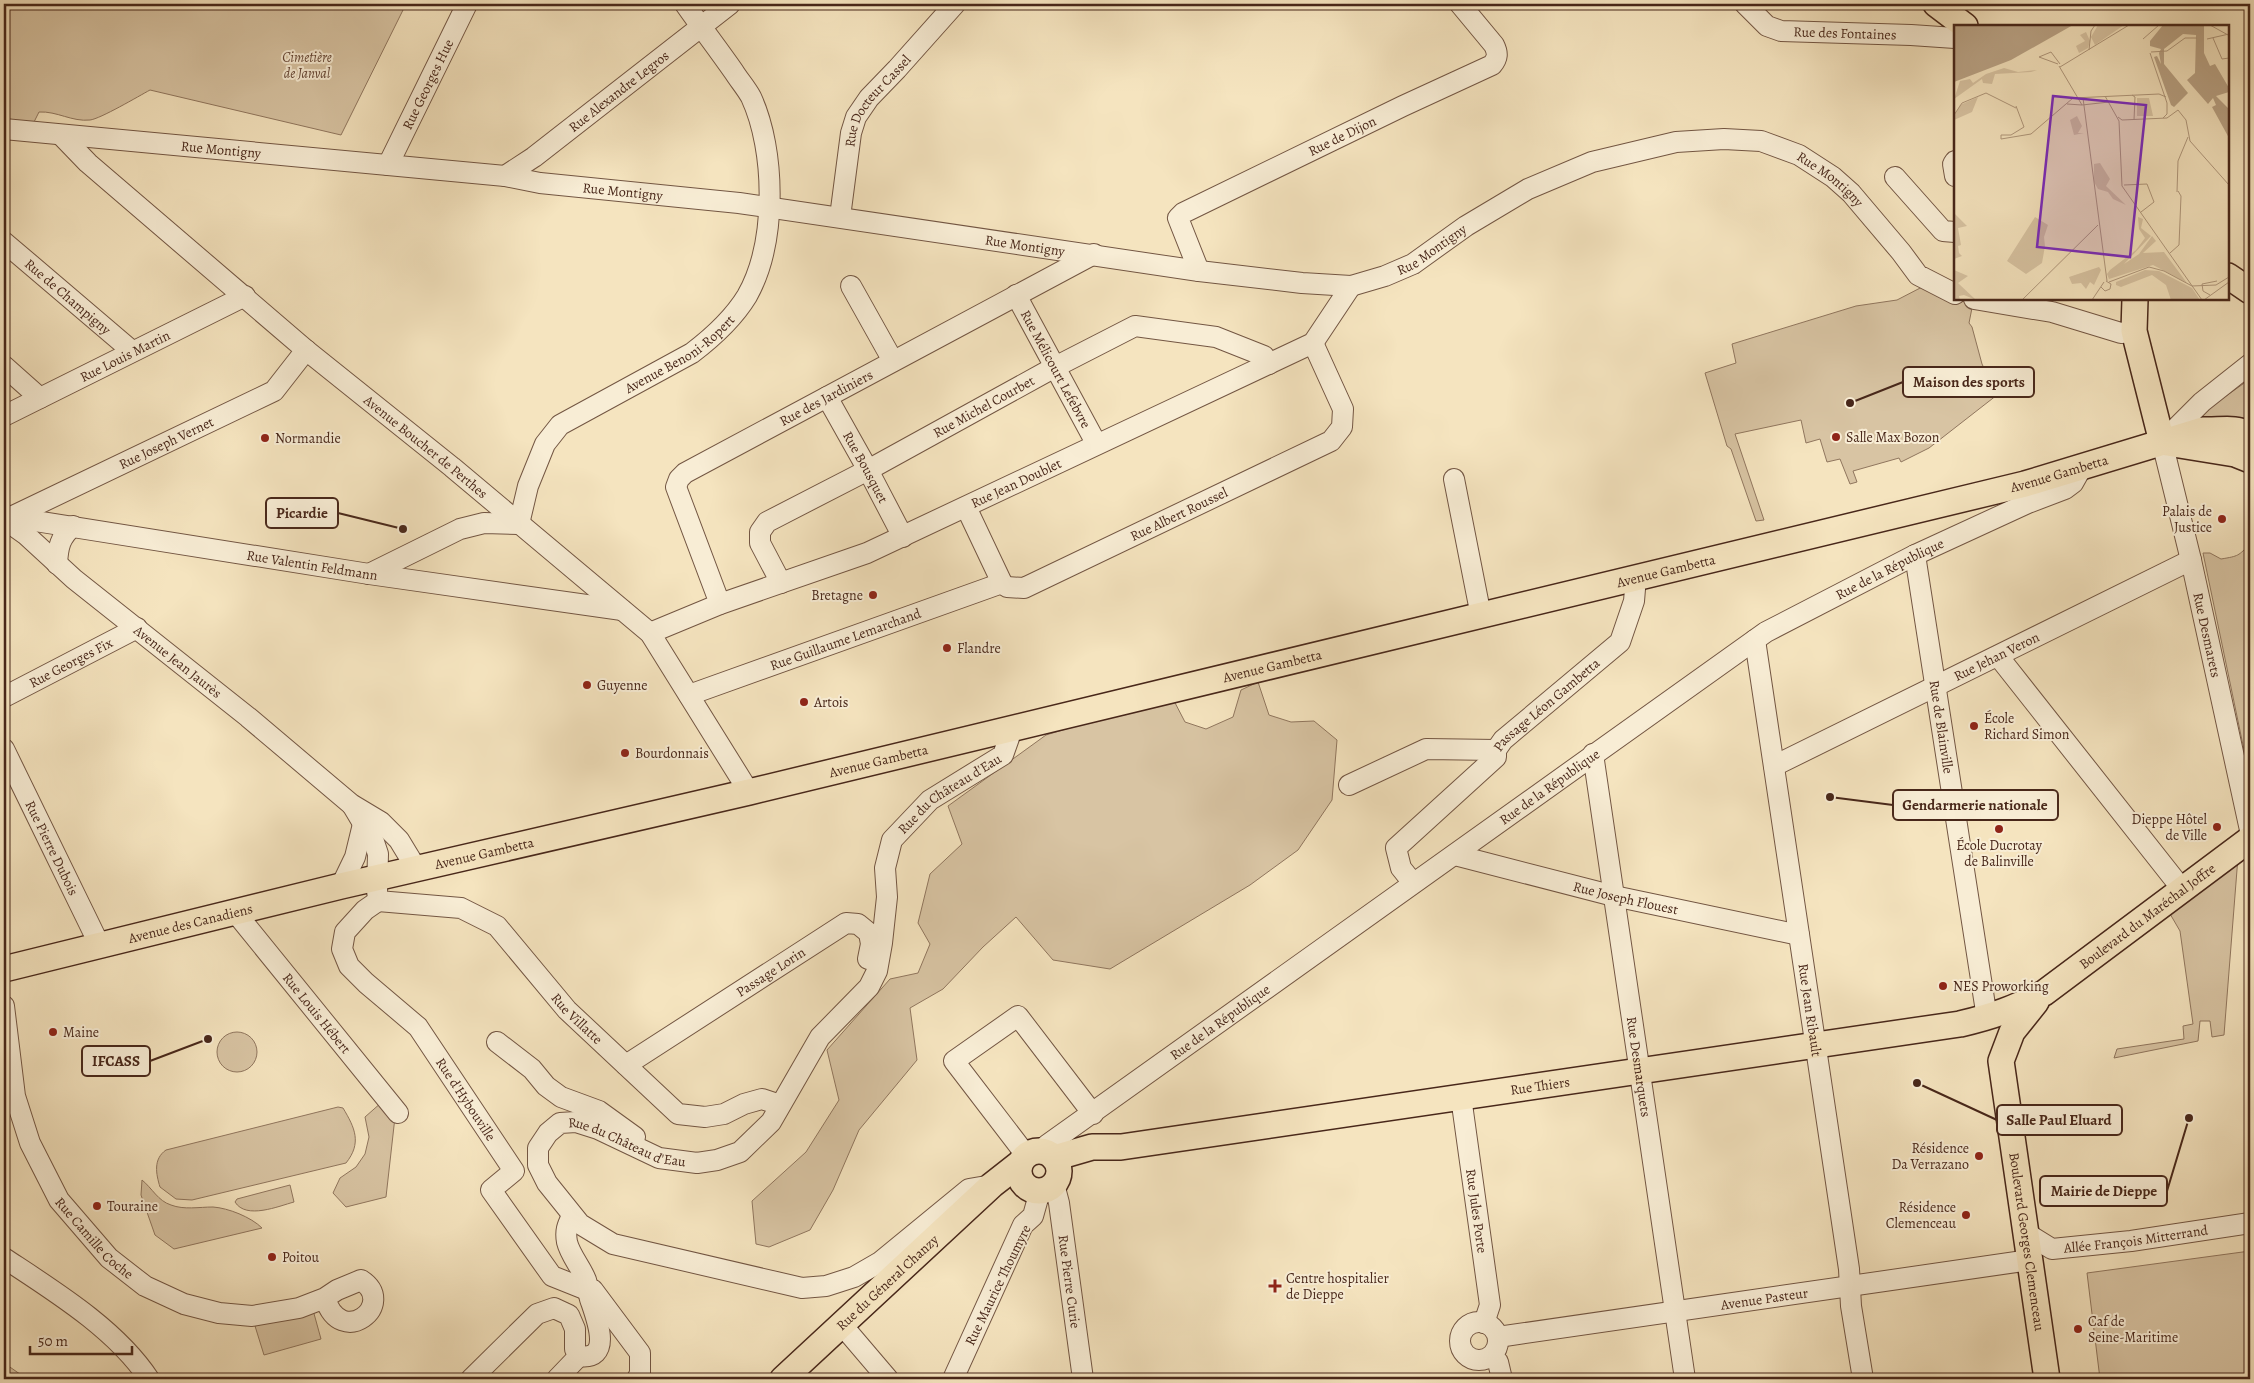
<svg xmlns="http://www.w3.org/2000/svg" width="2254" height="1383" font-family="Alegreya,serif">
  <style>
    .green { fill: #d8c4a3; stroke: #90765e }
    .lines { fill: none; stroke-linecap: round; stroke-linejoin: round }
    .minor-casing { stroke: #735643; stroke-width: 22 }
    .major-casing { stroke: #48271a; stroke-width: 28 }
    .minor { stroke: #f8edd5; stroke-width: 20 }
    .major { stroke: #f5e4bf; stroke-width: 25 }
    .poi-dot { fill: #8f2418; stroke: #f8edd5; stroke-width: 2 }
    .labels { text-anchor: middle; dominant-baseline: central; stroke-width: 4; stroke-linejoin: round; paint-order: stroke }
    .street-label { font-size: 14px; fill: #48271a; stroke: #f8edd5 }
    .park-label { font-size: 14px; font-style: italic; fill: #654635; stroke: #f8edd5 }
    .poi-label { font-size: 14px; fill: #48271a; stroke: #f8edd5; text-anchor: start }
    .inset-road { fill: none; stroke: #b0987d; stroke-width: 1 }
    .view { fill: #7b2cbf; fill-opacity: 0.15; stroke: #7b2cbf; stroke-width: 2.5 }
    .inset-edge { fill: none; stroke: #48271a; stroke-width: 2.5 }
    .leader { fill: none; stroke: #48271a; stroke-width: 2 }
    .callout-dot { fill: #48271a; stroke: #f8edd5; stroke-width: 2 }
    .callout { fill: #f8edd5; stroke: #48271a; stroke-width: 2 }
    .callout-label { font-size: 15px; text-anchor: middle; font-weight: bold; fill: #48271a }
  </style>
  <rect width="100%" height="100%" fill="#f5e4bf"/>
  <filter id="stains"><feTurbulence type="fractalNoise" baseFrequency=".004" numOctaves="4"/><feColorMatrix values="0 0 0 0 .2 0 0 0 0 .09 0 0 0 0 .02 0 0 0 .5 -.17"/></filter>
  <radialGradient id="worn" r=".72"><stop offset=".6" stop-color="#630" stop-opacity="0"/><stop offset="1" stop-color="#630" stop-opacity=".3"/></radialGradient>
  <g class="green">
    <path d="M4,4H406L341,135L150,90C139,96 100,119 90,120C72,122 57,111 39,112L33,124L4,121Z"/>
    <path d="M1924,286L1953,300L1973,303L1969,323L1972,327L1982,364L1997,395L1929,448L1901,462L1899,458L1853,471L1857,482L1850,484L1840,459L1827,462L1820,439L1806,443L1801,420L1735,434L1764,520L1756,521L1731,449L1727,446L1705,373L1736,363L1732,344L1856,306L1897,300Z"/>
    <path d="M2250,379V426L2202,417V413Z"/>
    <path d="M2250,544V770L2248,769L2203,553H2210L2221,559C2239,556 2238,556 2250,544Z"/>
    <path d="M1258,682L1269,715L1291,722L1314,721L1337,740L1332,800L1298,850L1250,885L1110,969L1053,960L1016,917L983,947L943,989L910,1008L917,1060L859,1130L833,1190L810,1230L769,1247L756,1244L752,1201L806,1152L839,1100L827,1050L890,979L918,973L930,944L918,923L930,874L962,844L948,806L1046,735L1172,697L1185,722L1206,729L1233,717L1241,690Z"/>
    <path d="M2238,857L2224,1035L2212,1037L2210,1021H2200L2198,1041L2114,1058L2117,1049L2184,1039L2183,1026L2193,1024L2180,931L2166,907Z"/>
    <circle cx="237" cy="1052" r="20"/>
    <path d="M382,1102L395,1117L386,1197L346,1207L333,1193L340,1178L356,1167L365,1154L369,1137L365,1117Z"/>
    <path d="M338,1107L343,1108C355,1128 362,1143 346,1163L192,1200L176,1199L160,1187C156,1174 153,1159 166,1150Z"/>
    <path d="M142,1180C152,1188 158,1201 171,1205C184,1210 199,1207 213,1207C228,1208 251,1217 262,1228L174,1249L155,1235L141,1195Z"/>
    <path d="M290,1185L294,1202C279,1206 246,1220 235,1202L237,1199Z"/>
    <path d="M2250,1251V1379H2100L2087,1273Z"/>
    <path d="M313,1310L321,1339L264,1355L255,1326Z"/>
    <path d="M4,1361L7,1365L27,1379H4Z"/>
  </g>
  <g class="lines">
    <g class="minor-casing">
      <g id="minor">
        <path id="s1" d="M1745,4L1767,26L1781,31L1911,35L1955,38"/>
        <path id="s2" d="M4,129L505,176L540,183L739,203L1199,271L1302,283L1351,286L1385,276L1413,264L1466,226L1528,189L1592,162L1676,142L1724,139L1761,141L1799,155L1833,177L1851,193L1901,252L1918,275L1955,294"/>
        <path id="s3" d="M61,135L88,163L306,350L452,467L650,633L749,792"/>
        <path d="M1955,161L1953,164L1955,176"/>
        <path id="s4" d="M388,165L467,4"/>
        <path id="s5" d="M505,176L534,157L730,4"/>
        <path d="M1895,177L1943,231L1955,232"/>
        <path id="s6" d="M840,217L851,133L856,117L869,98L897,69L955,4"/>
        <path id="s7" d="M4,242L132,351"/>
        <path id="s8" d="M1199,271L1178,218L1183,213L1403,106L1492,65C1498,58 1498,53 1494,45L1460,4"/>
        <path d="M851,286L893,361"/>
        <path id="s9" d="M1016,295L1096,443"/>
        <path d="M1974,299L2052,312L2121,333L2134,331"/>
        <path id="s10" d="M2250,364L2202,402L2162,442L2191,560L2250,830"/>
        <path d="M4,366L40,398"/>
        <path id="s11" d="M827,397L868,470L903,537"/>
        <path id="s12" d="M4,416L245,296"/>
        <path d="M1454,479L1481,616"/>
        <path id="s13" d="M966,507L1002,583L1007,587L1024,588L1331,441L1342,427L1343,409L1313,343"/>
        <path id="s14" d="M4,516L369,574L622,610"/>
        <path id="s15" d="M11,517L274,391L306,350"/>
        <path id="s16" d="M4,519L25,534L74,579L248,717L351,804L381,822L399,840L416,868"/>
        <path id="s17" d="M519,524L528,486L545,444L560,425L692,353C713,337 733,319 747,296C777,243 776,151 751,97C746,88 739,80 734,72C718,49 701,27 685,4"/>
        <path id="s18" d="M1915,555L1987,1018"/>
        <path d="M57,564C58,547 60,537 73,526"/>
        <path d="M369,574L460,529L484,523L519,524"/>
        <path id="s19" d="M781,583L760,543V532L767,522L868,470L1055,367L1135,326L1216,337L1264,356L1269,364"/>
        <path id="s20" d="M720,604L676,487L679,479L685,473L1094,254"/>
        <path id="s21" d="M650,633L720,604L867,553L1313,343L1351,286"/>
        <path id="s22" d="M1755,640L1849,1269L1851,1306L1863,1379"/>
        <path d="M1998,656L2182,889"/>
        <path id="s23" d="M689,695L1002,583"/>
        <path id="s24" d="M4,697L137,628"/>
        <path id="s25" d="M4,749L100,946"/>
        <path id="s26" d="M1593,754L1685,1379"/>
        <path id="s27" d="M1774,766L2191,560"/>
        <path d="M1349,785L1426,749L1496,750"/>
        <path d="M352,805L374,842L378,854L377,892"/>
        <path id="s28" d="M1455,855L1614,896L1799,935"/>
        <path id="s29" d="M1413,883L1401,868L1396,848L1496,757V750L1503,740L1620,642L1634,601L1635,589L1630,581"/>
        <path d="M341,886L355,857L363,824"/>
        <path id="s30" d="M378,901L365,910L345,932L342,949L349,966L366,983L418,1027L514,1171L491,1190L552,1276L587,1290"/>
        <path id="s31" d="M378,901L461,908L497,926L567,1010L678,1114L705,1117L724,1114L744,1104L762,1099L780,1105"/>
        <path id="s32" d="M235,912L398,1113"/>
        <path id="s33" d="M4,1006L15,1096L30,1143L59,1200L109,1258L145,1286L184,1304L219,1313L252,1316L299,1308L325,1298L337,1290L361,1280C398,1304 341,1350 325,1298"/>
        <path d="M497,1042L532,1069L546,1086L561,1097L599,1111L635,1137"/>
        <path id="s34" d="M626,1065L846,923L858,924L869,933L871,944L868,959"/>
        <path id="s35" d="M1461,1097L1490,1305L1484,1323"/>
        <path id="s36" d="M1042,1151L1047,1145L1766,632L1915,555L2028,503L2065,489L2073,483L2082,467"/>
        <path d="M1026,1155L954,1061L1018,1016L1093,1114"/>
        <path id="s37" d="M1054,1184L1059,1203L1083,1379"/>
        <path id="s38" d="M992,1185L969,1189L880,1262L854,1277L826,1286L802,1288L613,1244L580,1224L547,1183L538,1165V1148L548,1133L560,1123L576,1122L598,1129L659,1158L697,1163L717,1160L740,1152L771,1122L820,1037L869,987L877,971L882,943L887,897L885,868L892,840L930,800L1003,755L1009,738L1008,730"/>
        <path id="s39" d="M2026,1233L2052,1249L2131,1241L2250,1223"/>
        <path d="M4,1258C54,1291 116,1329 149,1379"/>
        <path d="M593,1290L640,1353V1374L637,1379"/>
        <circle cx="1479" cy="1341" r="19"/>
        <path d="M842,1325L888,1379"/>
        <path id="s40" d="M1498,1337L2030,1260"/>
        <path d="M1491,1357L1498,1362L1502,1379"/>
        <path d="M471,1379L537,1314L554,1308L569,1315L575,1329V1349L579,1356C614,1361 596,1317 590,1299C588,1293 588,1286 586,1280C581,1267 570,1255 567,1242C565,1231 567,1226 572,1216"/>
        <path d="M557,1379L579,1356"/>
        <path d="M953,1379L1023,1225L1033,1216L1040,1191"/>
      </g>
    </g>
    <g class="major-casing">
      <g id="major">
        <path d="M1936,4L1965,26"/>
        <path d="M2228,276L2250,291"/>
        <path d="M2135,299L2134,331L2162,442"/>
        <path d="M2167,443L2235,454L2250,460"/>
        <path id="s41" d="M4,969L341,886L749,792L2025,484L2203,430C2219,431 2236,426 2250,435"/>
        <path id="s42" d="M2036,1002L2012,1032L2001,1061L2047,1379"/>
        <circle cx="1039" cy="1171" r="20"/>
        <path id="s43" d="M1054,1158L1092,1147H1121L1960,1024C1994,1016 2013,1009 2044,993L2250,839"/>
        <path id="s44" d="M783,1379L992,1185L1020,1163"/>
      </g>
    </g>
    <use href="#minor" class="minor"/>
    <use href="#major" class="major"/>
  </g>
  <g class="poi-dot">
    <circle cx="1836" cy="437" r="5"/>
    <circle cx="265" cy="438" r="5"/>
    <circle cx="2222" cy="519" r="5"/>
    <circle cx="873" cy="595" r="5"/>
    <circle cx="947" cy="648" r="5"/>
    <circle cx="587" cy="685" r="5"/>
    <circle cx="804" cy="702" r="5"/>
    <circle cx="1974" cy="726" r="5"/>
    <circle cx="625" cy="753" r="5"/>
    <circle cx="2217" cy="827" r="5"/>
    <circle cx="1999" cy="829" r="5"/>
    <circle cx="1943" cy="986" r="5"/>
    <circle cx="53" cy="1032" r="5"/>
    <circle cx="1979" cy="1156" r="5"/>
    <circle cx="97" cy="1206" r="5"/>
    <circle cx="1966" cy="1215" r="5"/>
    <circle cx="272" cy="1257" r="5"/>
    <path d="M1272.5 1278.5h5v5h5v5h-5v5h-5v-5h-5v-5h5z"/>
    <circle cx="2078" cy="1329" r="5"/>
  </g>
  <g class="labels">
    <g class="street-label">
      <text stroke="none"><textPath href="#s1" startOffset="110">Rue des Fontaines</textPath></text>
      <text stroke="none"><textPath href="#s4" startOffset="90">Rue Georges Hue</textPath></text>
      <text stroke="none"><textPath href="#s5" startOffset="142">Rue Alexandre Legros</textPath></text>
      <text stroke="none"><textPath href="#s6" startOffset="126">Rue Docteur Cassel</textPath></text>
      <text stroke="none"><textPath href="#s8" startOffset="241">Rue de Dijon</textPath></text>
      <text stroke="none"><textPath href="#s2" startOffset="218">Rue Montigny</textPath></text>
      <text stroke="none"><textPath href="#s2" startOffset="1881">Rue Montigny</textPath></text>
      <text stroke="none"><textPath href="#s2" startOffset="622">Rue Montigny</textPath></text>
      <text stroke="none"><textPath href="#s2" startOffset="1028">Rue Montigny</textPath></text>
      <text stroke="none"><textPath href="#s2" startOffset="1446">Rue Montigny</textPath></text>
      <text stroke="none"><textPath href="#s7" startOffset="84">Rue de Champigny</textPath></text>
      <text stroke="none"><textPath href="#s17" startOffset="248">Avenue Benoni-Ropert</textPath></text>
      <text stroke="none"><textPath href="#s12" startOffset="135">Rue Louis Martin</textPath></text>
      <text stroke="none"><textPath href="#s9" startOffset="84">Rue Mélicourt Lefebvre</textPath></text>
      <text stroke="none"><textPath href="#s20" startOffset="302">Rue des Jardiniers</textPath></text>
      <text stroke="none"><textPath href="#s19" startOffset="314">Rue Michel Courbet</textPath></text>
      <text stroke="none"><textPath href="#s15" startOffset="172">Rue Joseph Vernet</textPath></text>
      <text stroke="none"><textPath href="#s3" startOffset="480">Avenue Boucher de Perthes</textPath></text>
      <text stroke="none"><textPath href="#s11" startOffset="80">Rue Bousquet</textPath></text>
      <text stroke="none"><textPath href="#s41" startOffset="2114">Avenue Gambetta</textPath></text>
      <text stroke="none"><textPath href="#s21" startOffset="396">Rue Jean Doublet</textPath></text>
      <text stroke="none"><textPath href="#s13" startOffset="279">Rue Albert Roussel</textPath></text>
      <text stroke="none"><textPath href="#s14" startOffset="312">Rue Valentin Feldmann</textPath></text>
      <text stroke="none"><textPath href="#s36" startOffset="1030">Rue de la République</textPath></text>
      <text stroke="none"><textPath href="#s41" startOffset="1709">Avenue Gambetta</textPath></text>
      <text stroke="none"><textPath href="#s10" startOffset="316">Rue Desmarets</textPath></text>
      <text stroke="none"><textPath href="#s23" startOffset="166">Rue Guillaume Lemarchand</textPath></text>
      <text stroke="none"><textPath href="#s27" startOffset="248">Rue Jehan Veron</textPath></text>
      <text stroke="none"><textPath href="#s16" startOffset="225">Avenue Jean Jaurès</textPath></text>
      <text stroke="none"><textPath href="#s24" startOffset="75">Rue Georges Fix</textPath></text>
      <text stroke="none"><textPath href="#s41" startOffset="1304">Avenue Gambetta</textPath></text>
      <text stroke="none"><textPath href="#s29" startOffset="250">Passage Léon Gambetta</textPath></text>
      <text stroke="none"><textPath href="#s18" startOffset="174">Rue de Blainville</textPath></text>
      <text stroke="none"><textPath href="#s41" startOffset="899">Avenue Gambetta</textPath></text>
      <text stroke="none"><textPath href="#s36" startOffset="625">Rue de la République</textPath></text>
      <text stroke="none"><textPath href="#s38" startOffset="1204">Rue du Château d'Eau</textPath></text>
      <text stroke="none"><textPath href="#s25" startOffset="110">Rue Pierre Dubois</textPath></text>
      <text stroke="none"><textPath href="#s41" startOffset="494">Avenue Gambetta</textPath></text>
      <text stroke="none"><textPath href="#s28" startOffset="176">Rue Joseph Flouest</textPath></text>
      <text stroke="none"><textPath href="#s43" startOffset="1135">Boulevard du Maréchal Joffre</textPath></text>
      <text stroke="none"><textPath href="#s41" startOffset="192">Avenue des Canadiens</textPath></text>
      <text stroke="none"><textPath href="#s34" startOffset="172">Passage Lorin</textPath></text>
      <text stroke="none"><textPath href="#s22" startOffset="374">Rue Jean Ribault</textPath></text>
      <text stroke="none"><textPath href="#s32" startOffset="130">Rue Louis Hébert</textPath></text>
      <text stroke="none"><textPath href="#s31" startOffset="246">Rue Villatte</textPath></text>
      <text stroke="none"><textPath href="#s36" startOffset="220">Rue de la République</textPath></text>
      <text stroke="none"><textPath href="#s26" startOffset="316">Rue Desmarquets</textPath></text>
      <text stroke="none"><textPath href="#s43" startOffset="492">Rue Thiers</textPath></text>
      <text stroke="none"><textPath href="#s30" startOffset="260">Rue d'Hybouville</textPath></text>
      <text stroke="none"><textPath href="#s38" startOffset="649">Rue du Château d'Eau</textPath></text>
      <text stroke="none"><textPath href="#s35" startOffset="115">Rue Jules Porte</textPath></text>
      <text stroke="none"><textPath href="#s33" startOffset="256">Rue Camille Coche</textPath></text>
      <text stroke="none"><textPath href="#s39" startOffset="115">Allée François Mitterrand</textPath></text>
      <text stroke="none"><textPath href="#s42" startOffset="252">Boulevard Georges Clemenceau</textPath></text>
      <text stroke="none"><textPath href="#s37" startOffset="99">Rue Pierre Curie</textPath></text>
      <text stroke="none"><textPath href="#s44" startOffset="142">Rue du Géneral Chanzy</textPath></text>
      <text transform="translate(998 1285) rotate(-64)">Rue Maurice Thoumyre</text>
      <text stroke="none"><textPath href="#s40" startOffset="269">Avenue Pasteur</textPath></text>
    </g>
    <g class="park-label">
      <text x="307" y="57">Cimetière<tspan x="307" dy="16">de Janval</tspan></text>
    </g>
    <g class="poi-label">
      <text x="1846" y="437">Salle Max Bozon</text>
      <text x="275" y="438">Normandie</text>
      <text x="2212" y="511" text-anchor="end">Palais de<tspan x="2212" dy="16">Justice</tspan></text>
      <text x="863" y="595" text-anchor="end">Bretagne</text>
      <text x="957" y="648">Flandre</text>
      <text x="597" y="685">Guyenne</text>
      <text x="814" y="702">Artois</text>
      <text x="1984" y="718">École<tspan x="1984" dy="16">Richard Simon</tspan></text>
      <text x="635" y="753">Bourdonnais</text>
      <text x="2207" y="819" text-anchor="end">Dieppe Hôtel<tspan x="2207" dy="16">de Ville</tspan></text>
      <text x="1999" y="845" text-anchor="middle">École Ducrotay<tspan x="1999" dy="16">de Balinville</tspan></text>
      <text x="1953" y="986">NES Proworking</text>
      <text x="63" y="1032">Maine</text>
      <text x="1969" y="1148" text-anchor="end">Résidence<tspan x="1969" dy="16">Da Verrazano</tspan></text>
      <text x="107" y="1206">Touraine</text>
      <text x="1956" y="1207" text-anchor="end">Résidence<tspan x="1956" dy="16">Clemenceau</tspan></text>
      <text x="282" y="1257">Poitou</text>
      <text x="1286" y="1278">Centre hospitalier<tspan x="1286" dy="16">de Dieppe</tspan></text>
      <text x="2088" y="1321">Caf de<tspan x="2088" dy="16">Seine-Maritime</tspan></text>
    </g>
  </g>
  <g transform="translate(1954 25)">
    <rect width="275" height="275" fill="#f5e4bf"/>
    <path d="M144,0H170L141,20L137,12ZM132,7L136,16L134,23L125,28L122,21L131,16L126,10ZM50,43L64,47L83,45L77,47L41,49L38,59L29,58L28,54L0,74L6,56L16,54L19,58L32,49ZM24,72L18,87L0,95V103V91L6,80ZM183,73H195L199,91H183ZM123,91L128,101L124,108H130L120,110L116,95ZM146,138L156,154L152,161L172,180L159,174L154,167L144,164L140,157V139ZM0,188L13,201L4,203L7,220L4,221L5,228L8,231L0,234ZM81,192L94,200L90,212L91,221L88,238L72,249L53,236ZM184,192L189,194L187,203L197,211L170,239L185,229L198,211L202,216L189,228L210,227L233,258L199,240L155,254L153,249L156,245L182,225L191,213L185,204ZM145,242L147,245L140,260L136,257L132,264L127,258L118,259L115,252ZM0,245L14,251L4,258L22,275L10,270L5,271L6,275H0ZM191,245L205,246L238,263L246,275H217L212,260L198,250L167,262L162,260V257Z" fill="#d8c4a3"/>
    <path d="M0,0H119L57,35L0,57ZM209,0H250V28L256,41L261,39L275,63V67L262,71L275,84V113L258,82L262,80L259,73L254,79L233,55L241,48L242,10L229,9L210,24V39L234,68L220,82L217,80L200,32L203,31L207,39L205,28L207,24L196,21V16Z" fill="#baa487"/>
    <path class="inset-road" d="M256,0L274,10M259,13L268,34L275,33M189,14L205,0M253,14L275,9M135,25L137,6L141,0M197,27L213,26L231,13H243M196,28L213,78V89L209,93M85,32L97,27L106,39M85,32L104,39M105,41L128,80L155,77M106,42L175,0M178,70L181,72L180,95M151,71L165,96L168,161L248,275M129,73L153,256M113,79L128,80M0,90L8,78L32,68L62,83M164,92L168,95L213,93L224,85L232,95L236,116L275,160M47,114L77,109L119,73L205,69L212,72M47,114V110H57L70,102L62,81M170,160L193,159L200,177L187,187M223,167L224,136L234,112M216,228L225,220L227,171L224,166M155,257L195,242L210,246L238,261L262,260L275,252M147,262L151,266L156,264L157,259L152,256M256,270L249,266L248,259L263,256M68,275L144,200M138,275L150,257M250,275L275,257"/>
    <path class="view" d="M99,71L192,80L176,232L83,222Z"/>
    <rect width="275" height="275" class="inset-edge"/>
  </g>
  <path class="leader" d="M1850 403L1903 382M403 529L338 513M1830 797L1893 805M208 1039L150 1061M1917 1083L1997 1120M2189 1118L2167 1191"/>
  <g class="callout-dot">
    <circle cx="1850" cy="403" r="5"/>
    <circle cx="403" cy="529" r="5"/>
    <circle cx="1830" cy="797" r="5"/>
    <circle cx="208" cy="1039" r="5"/>
    <circle cx="1917" cy="1083" r="5"/>
    <circle cx="2189" cy="1118" r="5"/>
  </g>
  <g class="callout">
    <rect x="1903" y="367" width="131" height="30" rx="5"/>
    <rect x="266" y="498" width="72" height="30" rx="5"/>
    <rect x="1893" y="790" width="165" height="30" rx="5"/>
    <rect x="82" y="1046" width="68" height="30" rx="5"/>
    <rect x="1997" y="1105" width="125" height="30" rx="5"/>
    <rect x="2040" y="1176" width="127" height="30" rx="5"/>
  </g>
  <g class="callout-label">
    <text x="1969" y="387">Maison des sports</text>
    <text x="302" y="518">Picardie</text>
    <text x="1975" y="810">Gendarmerie nationale</text>
    <text x="116" y="1066">IFCASS</text>
    <text x="2059" y="1125">Salle Paul Eluard</text>
    <text x="2104" y="1196">Mairie de Dieppe</text>
  </g>
  <rect width="2254" height="1383" fill="none" stroke="#f5e4bf" stroke-width="20"/>
  <rect x="5" y="5" width="2244" height="1373" fill="none" stroke="#48271a" stroke-width="2.5"/>
  <rect x="10" y="10" width="2234" height="1363" fill="none" stroke="#48271a"/>
  <path d="M30 1346v8h102v-8" fill="none" stroke="#48271a" stroke-width="2.5"/>
  <text x="38" y="1346" font-size="15" fill="#48271a" stroke="#f8edd5" stroke-width="4" paint-order="stroke">50 m</text>
  <rect width="100%" height="100%" filter="url(#stains)"/>
  <rect width="100%" height="100%" fill="url(#worn)"/>
</svg>
